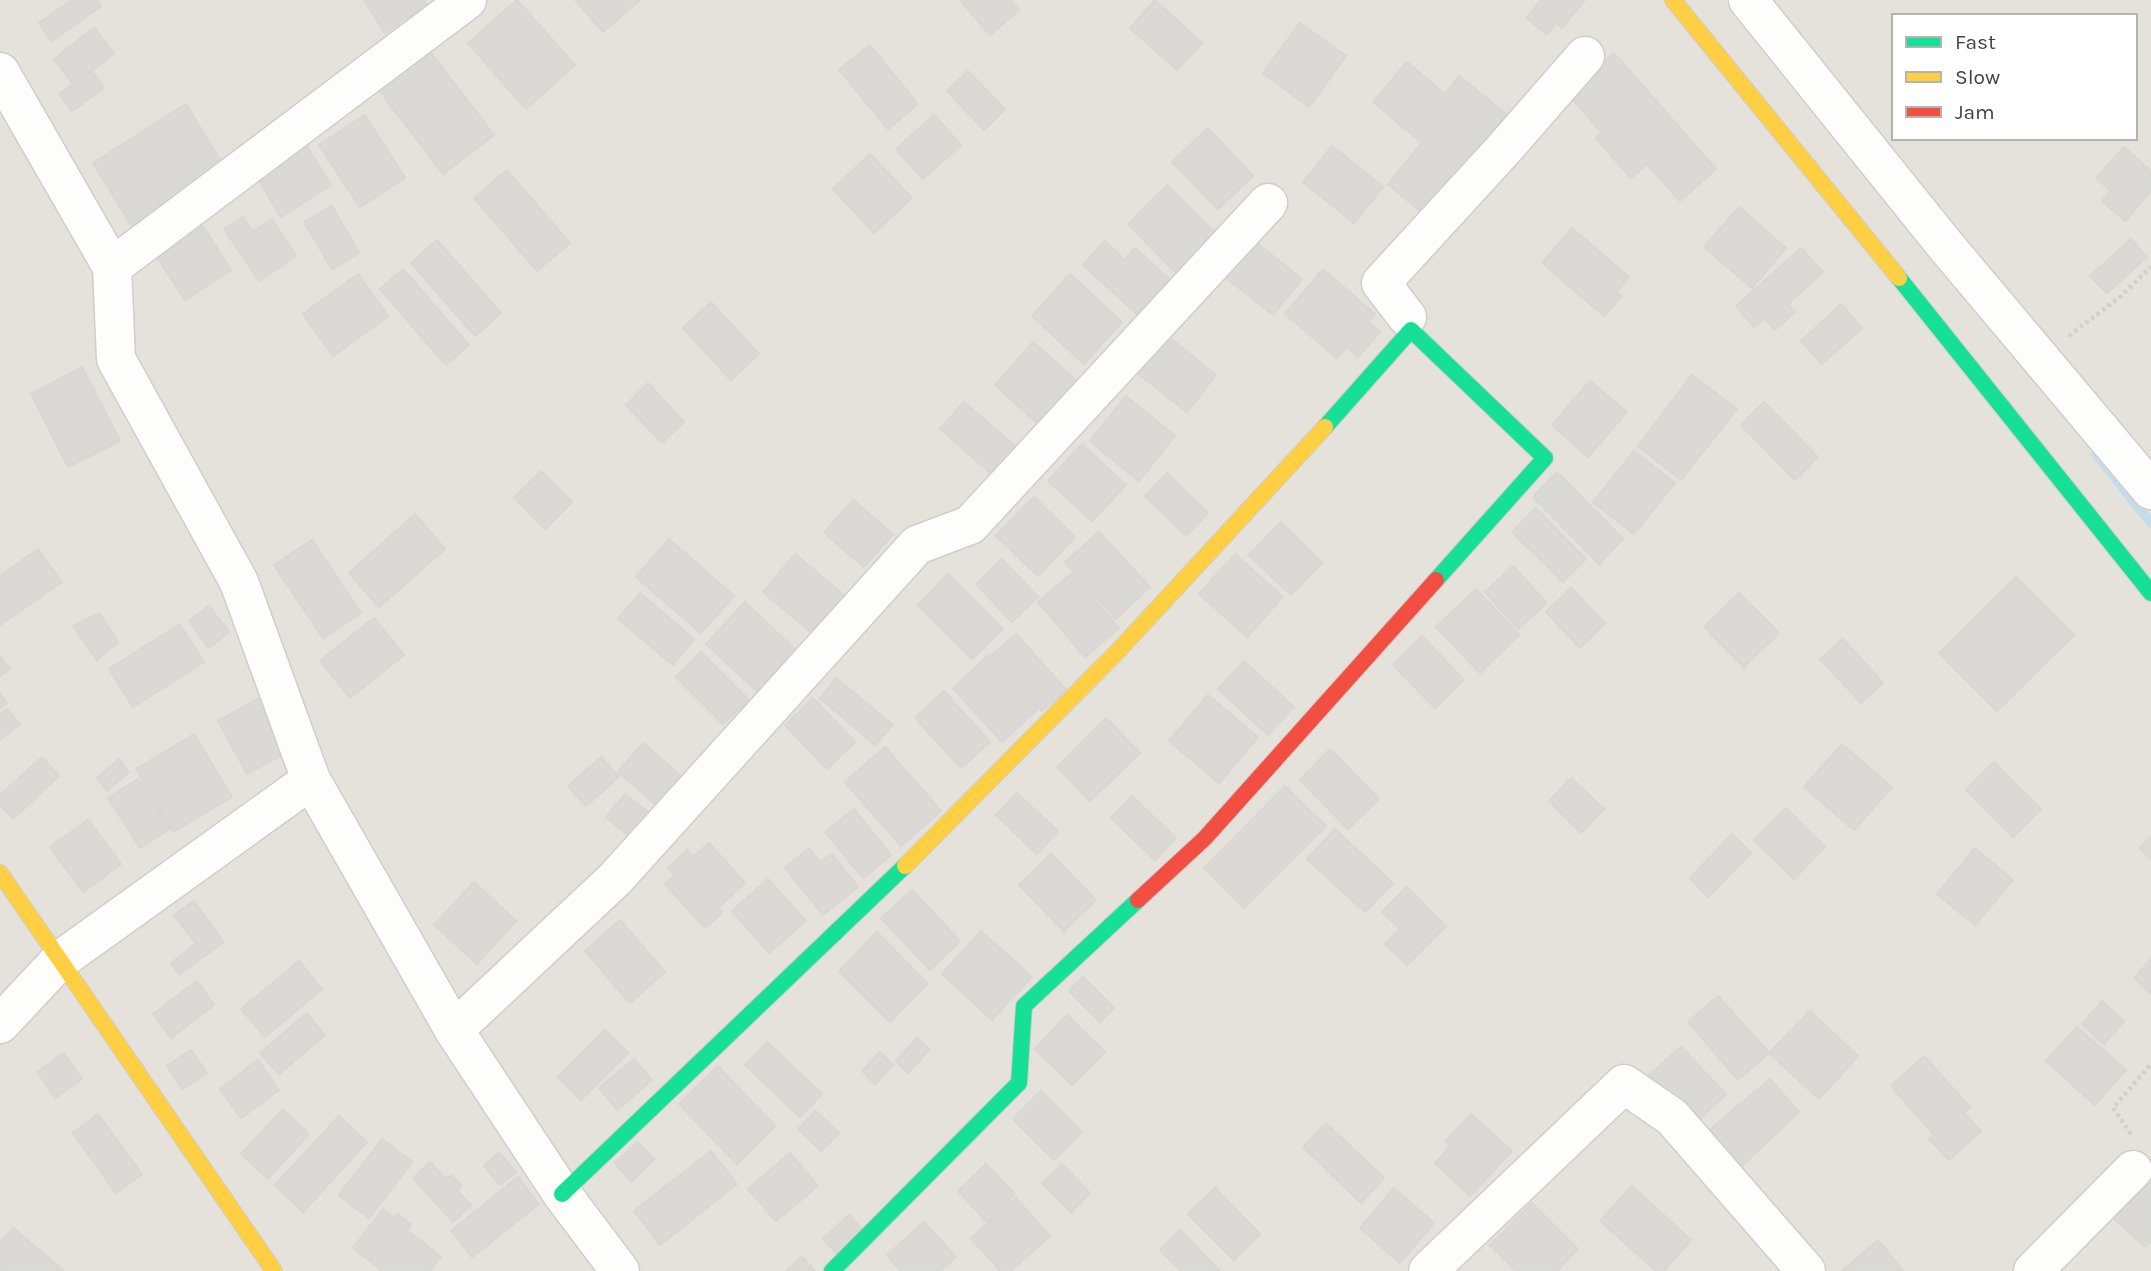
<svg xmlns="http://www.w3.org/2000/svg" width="2151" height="1271" font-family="Karla,sans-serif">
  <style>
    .residential { fill: #e5e1db; fill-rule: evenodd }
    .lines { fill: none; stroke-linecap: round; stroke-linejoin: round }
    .stream { stroke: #c2deeb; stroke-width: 10 }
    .building { fill: #dbd9d5; stroke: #dad7d3; stroke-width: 2 }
    .street-casing { stroke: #d0cecb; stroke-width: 41 }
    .fast-casing { stroke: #d0ccc5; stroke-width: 18 }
    .slow-casing { stroke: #d0ccc5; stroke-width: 18 }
    .jam-casing { stroke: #d0ccc5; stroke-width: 18 }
    .path { stroke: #d2d0cb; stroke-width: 4.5; stroke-dasharray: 3.5 3.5; stroke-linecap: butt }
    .street { stroke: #fdfdfc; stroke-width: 38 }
    .fast { stroke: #16e098; stroke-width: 16 }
    .slow { stroke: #ffcf43; stroke-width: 16 }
    .jam { stroke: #f24e42; stroke-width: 16 }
  </style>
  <rect width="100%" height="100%" fill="#f2f0ed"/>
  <path class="residential" d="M0,0H2151V1271H0ZM1894,16H2135V138H1894Z"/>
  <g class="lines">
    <path class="stream" d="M2096,454L2151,523"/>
  </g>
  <g class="building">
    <path d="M72,0H97L101,6L52,41L39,23Z"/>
    <path d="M364,0H424L427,5L385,33Z"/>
    <path d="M517,0L575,65L526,109L468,43Z"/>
    <path d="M575,0H640L603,32Z"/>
    <path d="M960,0H1010L1019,10L990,35Z"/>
    <path d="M1155,0L1202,43L1177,70L1130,28Z"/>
    <path d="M1541,0H1585L1562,28L1556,23L1547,34L1526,18Z"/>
    <path d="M1300,23L1346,56L1309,107L1263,73Z"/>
    <path d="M94,28L114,53L74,85L54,59Z"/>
    <path d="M870,45L918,104L888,129L839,70Z"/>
    <path d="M426,46L494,135L443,174L375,85Z"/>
    <path d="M1614,53L1716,169L1680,201L1647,164L1631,178L1596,138L1602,133L1568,94Z"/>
    <path d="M1407,62L1445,94L1459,76L1507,115L1425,215L1388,184L1422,143L1373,102Z"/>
    <path d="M92,71L104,88L72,111L59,94Z"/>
    <path d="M968,71L1005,109L984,130L947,91Z"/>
    <path d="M186,104L228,173L135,231L93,163Z"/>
    <path d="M365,115L405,178L360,207L319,145Z"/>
    <path d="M934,115L961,145L923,179L896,149Z"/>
    <path d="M1208,128L1253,176L1218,209L1172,162Z"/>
    <path d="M304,141L331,185L281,217L254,172Z"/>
    <path d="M1332,146L1383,187L1354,223L1303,182Z"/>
    <path d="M2124,147L2151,171V191L2125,221L2102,201L2111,191L2096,178Z"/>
    <path d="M870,154L912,198L874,233L833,189Z"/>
    <path d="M507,170L570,243L537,271L474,198Z"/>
    <path d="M1167,185L1218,236L1178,275L1128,224Z"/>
    <path d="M332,206L359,253L332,269L304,222Z"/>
    <path d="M1739,207L1786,248L1752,288L1704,247Z"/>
    <path d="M243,217L253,232L272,219L296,256L259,281L224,229Z"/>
    <path d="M203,226L231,270L185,300L157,257Z"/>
    <path d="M1572,228L1629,277L1617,292L1622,296L1604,316L1542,263Z"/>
    <path d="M2131,239L2147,257L2107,293L2090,276Z"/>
    <path d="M437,240L501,313L475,336L411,263Z"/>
    <path d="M1253,240L1302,279L1273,315L1224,276Z"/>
    <path d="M1105,241L1125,260L1135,248L1169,279L1137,314L1083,265Z"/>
    <path d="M1801,248L1823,272L1788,304L1795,312L1775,330L1764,318L1754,327L1736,306Z"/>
    <path d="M403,269L469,345L446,365L380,289Z"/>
    <path d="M1323,269L1375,314L1368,322L1380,332L1358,357L1347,347L1337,358L1285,314Z"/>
    <path d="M358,274L388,316L333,356L303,314Z"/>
    <path d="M1070,274L1122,322L1084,364L1032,316Z"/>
    <path d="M711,302L759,354L731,380L683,328Z"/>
    <path d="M1841,304L1862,328L1822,364L1801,341Z"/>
    <path d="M1166,335L1216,375L1187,412L1136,372Z"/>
    <path d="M1033,342L1079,383L1040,426L995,385Z"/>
    <path d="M82,367L120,441L68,467L31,394Z"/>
    <path d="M1692,375L1737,409L1681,480L1638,446Z"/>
    <path d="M1590,381L1627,412L1588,457L1552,425Z"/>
    <path d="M648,383L684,422L662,443L626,405Z"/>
    <path d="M1126,396L1175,436L1139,481L1090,441Z"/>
    <path d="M964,402L1018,448L994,476L940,429Z"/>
    <path d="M1764,402L1818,457L1795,480L1741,425Z"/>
    <path d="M1082,444L1126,485L1092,521L1048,481Z"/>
    <path d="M1634,451L1675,483L1634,534L1593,502Z"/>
    <path d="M541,471L572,502L545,529L514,498Z"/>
    <path d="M1557,472L1623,539L1599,564L1533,497Z"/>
    <path d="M1167,473L1208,513L1186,536L1145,496Z"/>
    <path d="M1034,497L1075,537L1038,576L996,536Z"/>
    <path d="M853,500L893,534L864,567L824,533Z"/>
    <path d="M1536,508L1586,559L1563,582L1512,532Z"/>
    <path d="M415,514L445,549L379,607L349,573Z"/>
    <path d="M1281,522L1322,563L1291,595L1249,555Z"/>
    <path d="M1099,532L1150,587L1116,619L1065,562Z"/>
    <path d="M669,539L734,596L701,633L636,577Z"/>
    <path d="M312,540L361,613L323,638L274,565Z"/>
    <path d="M38,549L62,582L0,625V576Z"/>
    <path d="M795,554L845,596L813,634L763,592Z"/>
    <path d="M1235,554L1283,597L1247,637L1199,594Z"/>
    <path d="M1002,559L1038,597L1012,622L976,584Z"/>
    <path d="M1513,566L1547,603L1518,629L1485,592Z"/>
    <path d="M1072,573L1119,628L1085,657L1038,602Z"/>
    <path d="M948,574L1003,629L972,659L918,605Z"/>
    <path d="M2016,577L2074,635L1997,711L1939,653Z"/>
    <path d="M1571,588L1605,623L1580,648L1546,612Z"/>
    <path d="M1476,589L1519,635L1480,673L1436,627Z"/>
    <path d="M640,593L694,639L673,665L618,619Z"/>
    <path d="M1739,593L1779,633L1744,667L1704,627Z"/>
    <path d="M745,602L797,651L758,692L706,644Z"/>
    <path d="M209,606L229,632L209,648L189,621Z"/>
    <path d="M99,613L118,642L97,660L73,626Z"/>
    <path d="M374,618L404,655L350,698L320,661Z"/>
    <path d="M180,624L204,662L133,707L109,669Z"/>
    <path d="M1016,634L1066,690L1042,711L992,655Z"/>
    <path d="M1422,636L1464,680L1435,708L1393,665Z"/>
    <path d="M1843,639L1883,683L1861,703L1820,659Z"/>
    <path d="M701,652L749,700L723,724L676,677Z"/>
    <path d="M989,655L1038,709L1002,742L953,688Z"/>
    <path d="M0,656L10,669L0,676Z"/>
    <path d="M1244,661L1294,707L1268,735L1218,689Z"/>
    <path d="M836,678L893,725L875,745L820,698Z"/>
    <path d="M944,691L990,742L961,768L915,718Z"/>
    <path d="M0,694L7,703L0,709Z"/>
    <path d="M1208,695L1258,737L1219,783L1169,741Z"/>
    <path d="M261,697L291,750L247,774L218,721Z"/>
    <path d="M813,698L855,742L827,769L785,725Z"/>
    <path d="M7,709L20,724L0,740V715Z"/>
    <path d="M1106,718L1140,753L1090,801L1057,767Z"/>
    <path d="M194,734L232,797L173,832L136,769Z"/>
    <path d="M643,743L681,776L657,805L618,772Z"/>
    <path d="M1842,744L1892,787L1854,830L1804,787Z"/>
    <path d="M885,747L941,811L901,846L845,782Z"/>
    <path d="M1330,749L1379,799L1348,829L1300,780Z"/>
    <path d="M42,757L59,776L13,819L0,805V795Z"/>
    <path d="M601,757L619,777L586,806L568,786Z"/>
    <path d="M119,759L129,772L107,791L97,778Z"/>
    <path d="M1994,762L2041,809L2013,837L1966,790Z"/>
    <path d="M1571,778L1604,809L1581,833L1549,801Z"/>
    <path d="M138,779L170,829L140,848L108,798Z"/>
    <path d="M1285,786L1326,826L1244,908L1204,868Z"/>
    <path d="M1017,793L1058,831L1037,854L996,815Z"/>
    <path d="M625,794L653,816L634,840L606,817Z"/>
    <path d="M1132,796L1176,838L1155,860L1111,818Z"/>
    <path d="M1786,808L1825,847L1794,879L1754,840Z"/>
    <path d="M854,809L891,855L863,878L825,832Z"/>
    <path d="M88,820L121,864L83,892L50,847Z"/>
    <path d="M1335,829L1393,883L1365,912L1307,859Z"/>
    <path d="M1732,834L1751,853L1708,897L1690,878Z"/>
    <path d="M2151,837V859L2140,848Z"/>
    <path d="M709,843L745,883L718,908L722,913L705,928L665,884L675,875L668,868L687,850L693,857Z"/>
    <path d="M809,848L820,862L832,854L858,887L823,915L785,868Z"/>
    <path d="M1975,848L2013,880L1975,925L1937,894Z"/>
    <path d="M1051,854L1096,900L1064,931L1019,885Z"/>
    <path d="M768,879L806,921L769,953L732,911Z"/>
    <path d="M474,882L516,921L477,964L434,925Z"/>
    <path d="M1407,887L1446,926L1407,965L1385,944L1400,929L1382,912Z"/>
    <path d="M912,890L960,941L930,970L881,918Z"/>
    <path d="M194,901L224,942L179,974L171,963L196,944L174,915Z"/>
    <path d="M620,920L665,972L630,1003L585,951Z"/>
    <path d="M981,931L1032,977L992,1020L942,974Z"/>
    <path d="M877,932L928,984L890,1022L839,971Z"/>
    <path d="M2151,959V994L2134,978Z"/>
    <path d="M299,961L322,989L265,1037L241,1009Z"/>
    <path d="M1083,977L1114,1008L1100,1022L1069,991Z"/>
    <path d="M197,981L214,1005L171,1038L153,1014Z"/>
    <path d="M1718,996L1769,1053L1738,1080L1688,1022Z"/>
    <path d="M2102,1001L2124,1021L2104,1044L2082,1024Z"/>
    <path d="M1810,1011L1858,1056L1819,1099L1769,1053Z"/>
    <path d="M307,1013L325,1035L279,1074L260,1053Z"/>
    <path d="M1067,1015L1105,1052L1072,1085L1035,1049Z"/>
    <path d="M2077,1027L2126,1070L2095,1105L2046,1061Z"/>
    <path d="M605,1030L628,1053L581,1100L558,1077Z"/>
    <path d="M917,1038L930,1049L908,1073L896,1061Z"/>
    <path d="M767,1042L822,1094L800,1117L745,1065Z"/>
    <path d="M1681,1047L1726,1094L1696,1123L1649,1075Z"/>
    <path d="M191,1050L207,1073L183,1089L167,1066Z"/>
    <path d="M880,1052L893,1065L875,1084L862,1071Z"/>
    <path d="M64,1053L82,1079L55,1098L37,1072Z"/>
    <path d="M1924,1056L1970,1107L1964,1113L1981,1131L1949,1160L1929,1139L1934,1135L1891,1086Z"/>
    <path d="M634,1059L652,1080L617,1110L599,1088Z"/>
    <path d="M258,1060L279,1090L241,1118L220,1089Z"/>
    <path d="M718,1066L775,1126L737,1164L679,1104Z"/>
    <path d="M1770,1079L1799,1112L1735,1172L1703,1135Z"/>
    <path d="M1041,1091L1082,1132L1054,1160L1013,1119Z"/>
    <path d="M283,1109L309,1134L268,1179L241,1154Z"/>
    <path d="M816,1111L839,1133L821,1151L798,1129Z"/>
    <path d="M98,1114L142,1174L116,1193L73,1133Z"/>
    <path d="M1471,1114L1512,1151L1470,1196L1435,1163L1451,1146L1446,1141Z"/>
    <path d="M339,1116L367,1142L303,1212L275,1185Z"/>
    <path d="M1326,1123L1384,1178L1361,1203L1303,1147Z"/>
    <path d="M382,1139L412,1162L369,1218L339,1195Z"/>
    <path d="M638,1142L654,1159L631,1182L615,1163Z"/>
    <path d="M711,1151L737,1184L660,1245L634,1211Z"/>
    <path d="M499,1152L516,1172L500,1185L484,1166Z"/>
    <path d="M790,1153L818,1186L776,1221L748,1189Z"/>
    <path d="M430,1162L446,1179L451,1175L462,1186L457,1191L471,1205L453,1222L413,1178Z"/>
    <path d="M986,1164L1015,1194L987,1222L958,1191Z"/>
    <path d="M1062,1164L1090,1193L1071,1212L1042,1183Z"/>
    <path d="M2151,1176V1241L2145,1247L2110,1215Z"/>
    <path d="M518,1177L539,1204L472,1257L451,1231Z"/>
    <path d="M1632,1186L1691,1240L1664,1271H1656L1600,1221Z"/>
    <path d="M1215,1188L1260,1234L1234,1260L1188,1214Z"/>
    <path d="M1394,1188L1434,1223L1400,1263L1360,1228Z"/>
    <path d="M1016,1198L1050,1236L1011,1271H1000L971,1238Z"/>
    <path d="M1532,1203L1578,1249L1557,1271H1516L1490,1245Z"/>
    <path d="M383,1209L394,1218L398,1214L411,1225L407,1230L441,1257L430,1271H383L353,1248Z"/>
    <path d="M849,1215L865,1232L839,1256L823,1239Z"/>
    <path d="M924,1222L956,1257L940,1271H901L887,1255Z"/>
    <path d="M13,1228L64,1271H0V1243Z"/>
    <path d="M1180,1230L1220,1271H1181L1160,1250Z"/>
    <path d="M1878,1240L1903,1271H1842Z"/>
    <path d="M802,1257L815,1271H786Z"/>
  </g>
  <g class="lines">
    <g class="street-casing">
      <g id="street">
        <path d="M1748,0L1945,245L2151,490"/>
        <path d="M0,72L112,267L116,359L239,582L311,780L59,961L0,1024"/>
        <path d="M112,267L467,0"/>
        <path d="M1407,317L1381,283L1502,151L1585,56"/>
        <path d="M311,780L454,1030L562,1194L620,1271"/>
        <path d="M454,1030L615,879L917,545L970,525L1268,203"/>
        <path d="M1428,1271L1624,1084L1672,1117L1806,1271"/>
        <path d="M2033,1271L2133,1170"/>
      </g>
    </g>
    <g class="fast-casing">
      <g id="fast">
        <path d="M1899,278L2151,593"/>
        <path d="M1325,427L1411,330L1545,458L1436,580"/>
        <path d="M562,1194L905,866"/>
        <path d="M832,1271L1019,1083L1024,1006L1138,900"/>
      </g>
    </g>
    <g class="slow-casing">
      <g id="slow">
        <path d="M1673,0L1899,278"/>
        <path d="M905,866L1119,650L1325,427"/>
        <path d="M0,873L274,1271"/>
      </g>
    </g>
    <g class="jam-casing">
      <path id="jam" d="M1138,900L1205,838L1436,580"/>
    </g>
    <g class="path">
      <path d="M2069,336L2121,296L2151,267"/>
      <path d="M2131,1134L2113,1108L2151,1064"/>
    </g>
    <use href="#street" class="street"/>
    <use href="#fast" class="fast"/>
    <use href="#slow" class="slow"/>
    <use href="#jam" class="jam"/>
  </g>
  <rect x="1892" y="14" width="245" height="126" fill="#ffffff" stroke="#b5b3b0" stroke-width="2"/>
  <rect x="1906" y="37" width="35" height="10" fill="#16e098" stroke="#b5b3b0" stroke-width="2"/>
  <text x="1955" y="49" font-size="21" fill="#474039">Fast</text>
  <rect x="1906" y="72" width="35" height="10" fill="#ffcf43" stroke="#b5b3b0" stroke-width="2"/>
  <text x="1955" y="84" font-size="21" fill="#474039">Slow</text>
  <rect x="1906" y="107" width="35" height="10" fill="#f24e42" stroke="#b5b3b0" stroke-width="2"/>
  <text x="1955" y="119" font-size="21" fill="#474039">Jam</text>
</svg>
